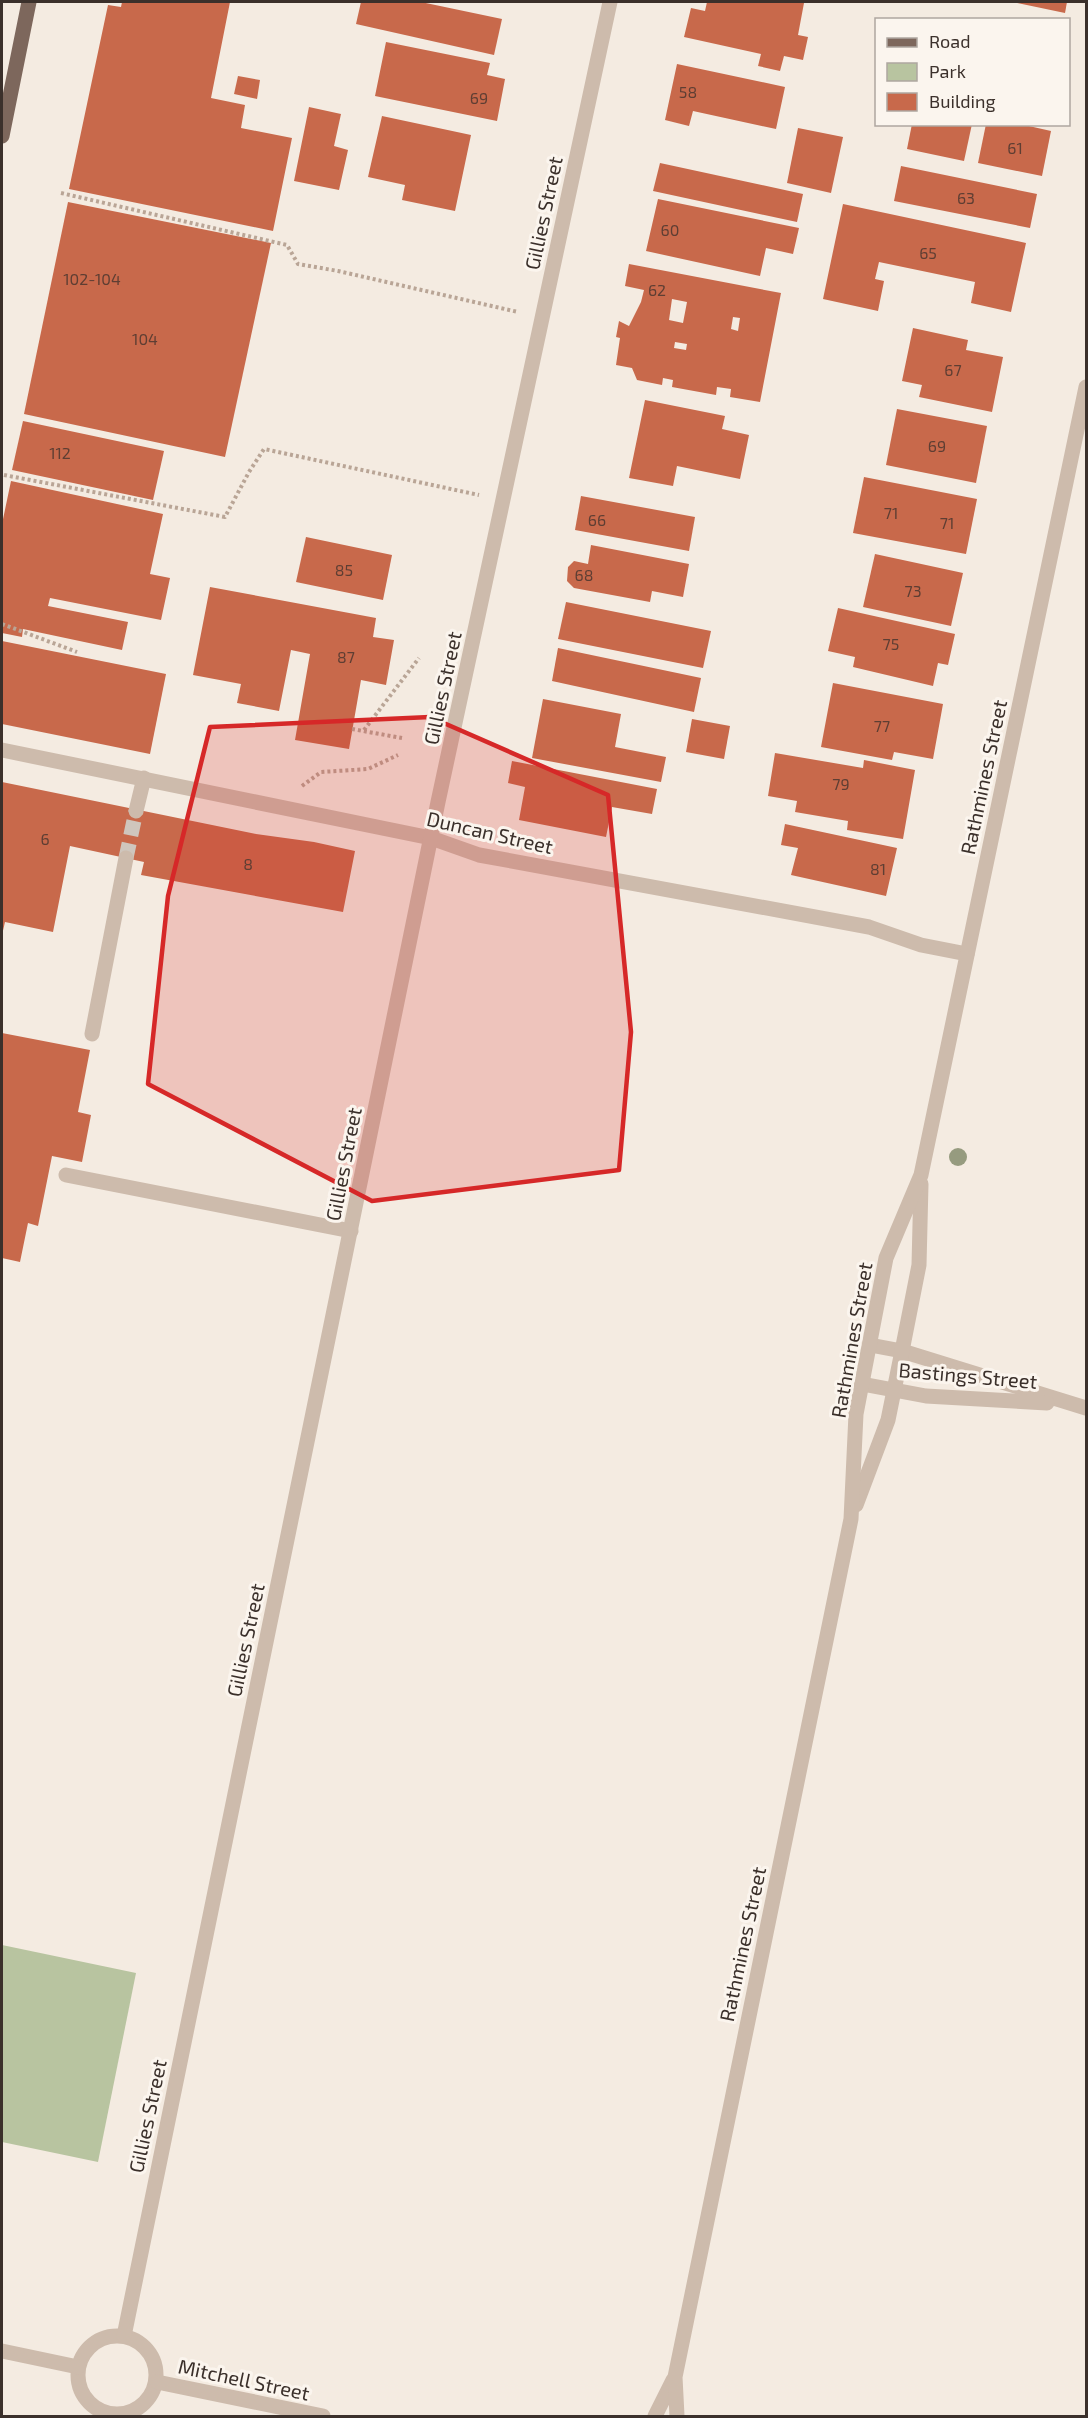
<svg xmlns="http://www.w3.org/2000/svg" width="1088" height="2418" font-family="'Exo 2',sans-serif">
  <style>
    .green { fill: #b8c4a0 }
    .building { fill: #c8694b; fill-rule: evenodd }
    .lines { fill: none; stroke-linecap: round; stroke-linejoin: round }
    .minor-tunnel { stroke: #cfc6bd; stroke-width: 15; stroke-dasharray: 15 8; stroke-linecap: butt }
    .path { stroke: #b9a596; stroke-width: 4; stroke-dasharray: 3 3; stroke-linecap: butt }
    .minor { stroke: #cdbbac; stroke-width: 15 }
    .major { stroke: #7d675c; stroke-width: 15 }
    .tree { fill: #969b7f }
    .marked { fill: #d62828; fill-opacity: 0.2; stroke: #d62828; stroke-width: 4.5; stroke-linejoin: round }
    .labels { text-anchor: middle; dominant-baseline: central; stroke-width: 6; stroke-linejoin: round; paint-order: stroke }
    .number-label { font-size: 16px; fill: #5e3e33 }
    .street-label { font-size: 20px; fill: #3b302b; stroke: #fbf5ee }
  </style>
  <rect width="100%" height="100%" fill="#f4ebe1"/>
  <path class="green" d="M2,1945L136,1973L98,2162L2,2142Z"/>
  <g class="building">
    <path d="M122,2H230L211,98L245,105L241,128L292,138L273,231L69,189L108,5L121,7Z"/>
    <path d="M361,2H421L502,19L494,55L356,24Z"/>
    <path d="M707,2H796L804,3L798,35L808,37L803,60L784,56L780,71L758,66L761,54L684,37L691,8L705,11Z"/>
    <path d="M1013,2H1067L1065,13Z"/>
    <path d="M386,42L490,63L487,75L505,79L497,121L375,96Z"/>
    <path d="M677,64L785,87L776,129L693,111L689,126L665,120Z"/>
    <path d="M238,76L260,80L257,99L234,94Z"/>
    <path d="M309,107L341,114L334,146L348,150L339,190L294,181Z"/>
    <path d="M382,116L471,135L455,211L402,200L405,185L368,177Z"/>
    <path d="M912,124H972L964,161L907,149Z"/>
    <path d="M986,124H1020L1051,131L1042,176L978,163Z"/>
    <path d="M798,128L843,137L831,193L787,183Z"/>
    <path d="M660,163L803,194L797,222L653,191Z"/>
    <path d="M901,166L1037,194L1030,228L894,201Z"/>
    <path d="M658,199L799,228L793,254L766,248L760,276L646,251Z"/>
    <path d="M68,202L271,243L225,457L24,414Z"/>
    <path d="M843,204L1026,243L1011,312L971,303L975,282L879,262L875,279L884,281L878,311L823,299Z"/>
    <path d="M629,264L781,293L760,402L730,397L731,389L717,387L716,395L672,387L673,380L663,378L662,385L637,380L632,368L616,365L620,338L616,337L619,321L629,326L641,302L644,290L625,286ZM672,299L687,302L683,323L669,320ZM733,317L740,318L738,331L731,329ZM675,342L687,344L686,350L674,348Z"/>
    <path d="M913,328L968,340L966,350L1003,357L992,412L919,397L922,385L902,381Z"/>
    <path d="M645,400L725,416L722,429L749,435L740,479L677,466L673,486L629,478Z"/>
    <path d="M897,409L987,426L976,483L886,465Z"/>
    <path d="M23,421L164,451L153,500L12,470Z"/>
    <path d="M864,477L977,499L966,554L853,533Z"/>
    <path d="M11,481L163,514L150,574L170,578L161,620L50,598L48,606L128,622L122,650L23,629L22,637L2,633V524Z"/>
    <path d="M581,496L695,517L689,551L575,530Z"/>
    <path d="M306,537L392,555L383,600L296,582Z"/>
    <path d="M591,545L689,564L683,597L652,591L650,602L574,588L567,581L568,567L574,561L588,564Z"/>
    <path d="M875,554L963,573L951,626L863,607Z"/>
    <path d="M210,587L376,618L373,637L394,640L386,685L361,680L349,749L295,740L310,654L291,650L279,711L237,703L241,684L193,675Z"/>
    <path d="M566,602L711,631L703,668L558,639Z"/>
    <path d="M838,608L955,634L948,665L938,663L933,686L853,667L855,657L828,651Z"/>
    <path d="M2,641L166,674L150,754L2,724Z"/>
    <path d="M558,648L701,678L694,712L552,681Z"/>
    <path d="M833,683L943,704L933,759L894,752L892,760L821,747Z"/>
    <path d="M543,699L621,714L615,747L666,757L661,782L532,758Z"/>
    <path d="M692,719L730,726L724,759L686,752Z"/>
    <path d="M775,753L863,768L864,760L915,770L903,839L847,830L848,821L795,812L797,801L768,796Z"/>
    <path d="M512,761L657,789L652,814L612,807L606,837L519,820L525,787L508,783Z"/>
    <path d="M2,782L256,834L314,842L355,851L343,912L141,875L144,862L70,846L53,932L5,922L2,935Z"/>
    <path d="M785,824L897,848L886,896L791,875L798,848L781,845Z"/>
    <path d="M2,1033L90,1050L78,1112L91,1115L82,1162L52,1156L38,1226L28,1223L20,1262L2,1258Z"/>
  </g>
  <g class="lines">
    <path class="minor-tunnel" d="M126,858L136,811"/>
    <g class="path">
      <path d="M61,193L287,245L298,264L338,271L518,312"/>
      <path d="M4,475L225,517L249,472L264,449L479,495"/>
      <path d="M2,624L77,652"/>
      <path d="M352,729L402,738"/>
      <path d="M364,730L419,658"/>
      <path d="M302,786L321,772L368,769L398,755"/>
    </g>
    <g class="minor">
      <path d="M2,750L382,828L431,838L479,855L869,927L921,945L967,954"/>
      <path d="M136,811L144,778"/>
      <path d="M92,1034L126,858"/>
      <path d="M66,1175L351,1231"/>
      <path d="M870,1345L902,1351L1086,1408"/>
      <path d="M862,1384L926,1396L1047,1403"/>
      <path d="M856,1505L888,1420L902,1351L919,1265L921,1184"/>
      <circle cx="117" cy="2375" r="39"/>
      <path d="M124,2336L438,802L610,2"/>
      <path d="M2,2351L78,2367"/>
      <path d="M157,2382L323,2416"/>
      <path d="M655,2416L673,2380"/>
      <path d="M677,2416L675,2377L851,1519L856,1414L886,1258L921,1175L1086,387"/>
    </g>
    <path class="major" d="M2,136L29,2"/>
  </g>
  <circle class="tree" cx="958" cy="1157" r="9"/>
  <path class="marked" d="M430,717L608,795L631,1032L619,1170L372,1201L148,1084L168,896L210,727Z"/>
  <g class="labels">
    <g class="number-label">
      <text x="688" y="91">58</text>
      <text x="479" y="97">69</text>
      <text x="1015" y="147">61</text>
      <text x="966" y="197">63</text>
      <text x="670" y="229">60</text>
      <text x="928" y="252">65</text>
      <text x="92" y="278">102-104</text>
      <text x="657" y="289">62</text>
      <text x="145" y="338">104</text>
      <text x="953" y="369">67</text>
      <text x="937" y="445">69</text>
      <text x="60" y="452">112</text>
      <text x="891" y="512">71</text>
      <text x="597" y="519">66</text>
      <text x="947" y="522">71</text>
      <text x="344" y="569">85</text>
      <text x="584" y="574">68</text>
      <text x="913" y="590">73</text>
      <text x="891" y="643">75</text>
      <text x="346" y="656">87</text>
      <text x="882" y="725">77</text>
      <text x="841" y="783">79</text>
      <text x="45" y="838">6</text>
      <text x="248" y="863">8</text>
      <text x="878" y="868">81</text>
    </g>
    <g class="street-label">
      <text transform="translate(543 213) rotate(-78)">Gillies Street</text>
      <text transform="translate(442 688) rotate(-78)">Gillies Street</text>
      <text transform="translate(983 777) rotate(-78)">Rathmines Street</text>
      <text transform="translate(490 832) rotate(13)">Duncan Street</text>
      <text transform="translate(343 1164) rotate(-79)">Gillies Street</text>
      <text transform="translate(851 1340) rotate(-80)">Rathmines Street</text>
      <text transform="translate(968 1375) rotate(5)">Bastings Street</text>
      <text transform="translate(245 1640) rotate(-78)">Gillies Street</text>
      <text transform="translate(742 1944) rotate(-78)">Rathmines Street</text>
      <text transform="translate(147 2116) rotate(-78)">Gillies Street</text>
      <text transform="translate(244 2379) rotate(12)">Mitchell Street</text>
    </g>
  </g>
  <rect width="1088" height="2418" fill="none" stroke="#3b302b" stroke-width="6"/>
  <rect x="875" y="18" width="195" height="108" fill="#fbf5ee" stroke="#aea6a0" stroke-width="1.5"/>
  <rect x="887" y="38" width="30" height="9" fill="#7d675c" stroke="#aea6a0" stroke-width="1.5"/>
  <text x="929" y="48" font-size="18" fill="#3b302b">Road</text>
  <rect x="887" y="63" width="30" height="18" fill="#b8c4a0" stroke="#aea6a0" stroke-width="1.5"/>
  <text x="929" y="78" font-size="18" fill="#3b302b">Park</text>
  <rect x="887" y="93" width="30" height="18" fill="#c8694b" stroke="#aea6a0" stroke-width="1.5"/>
  <text x="929" y="108" font-size="18" fill="#3b302b">Building</text>
</svg>
